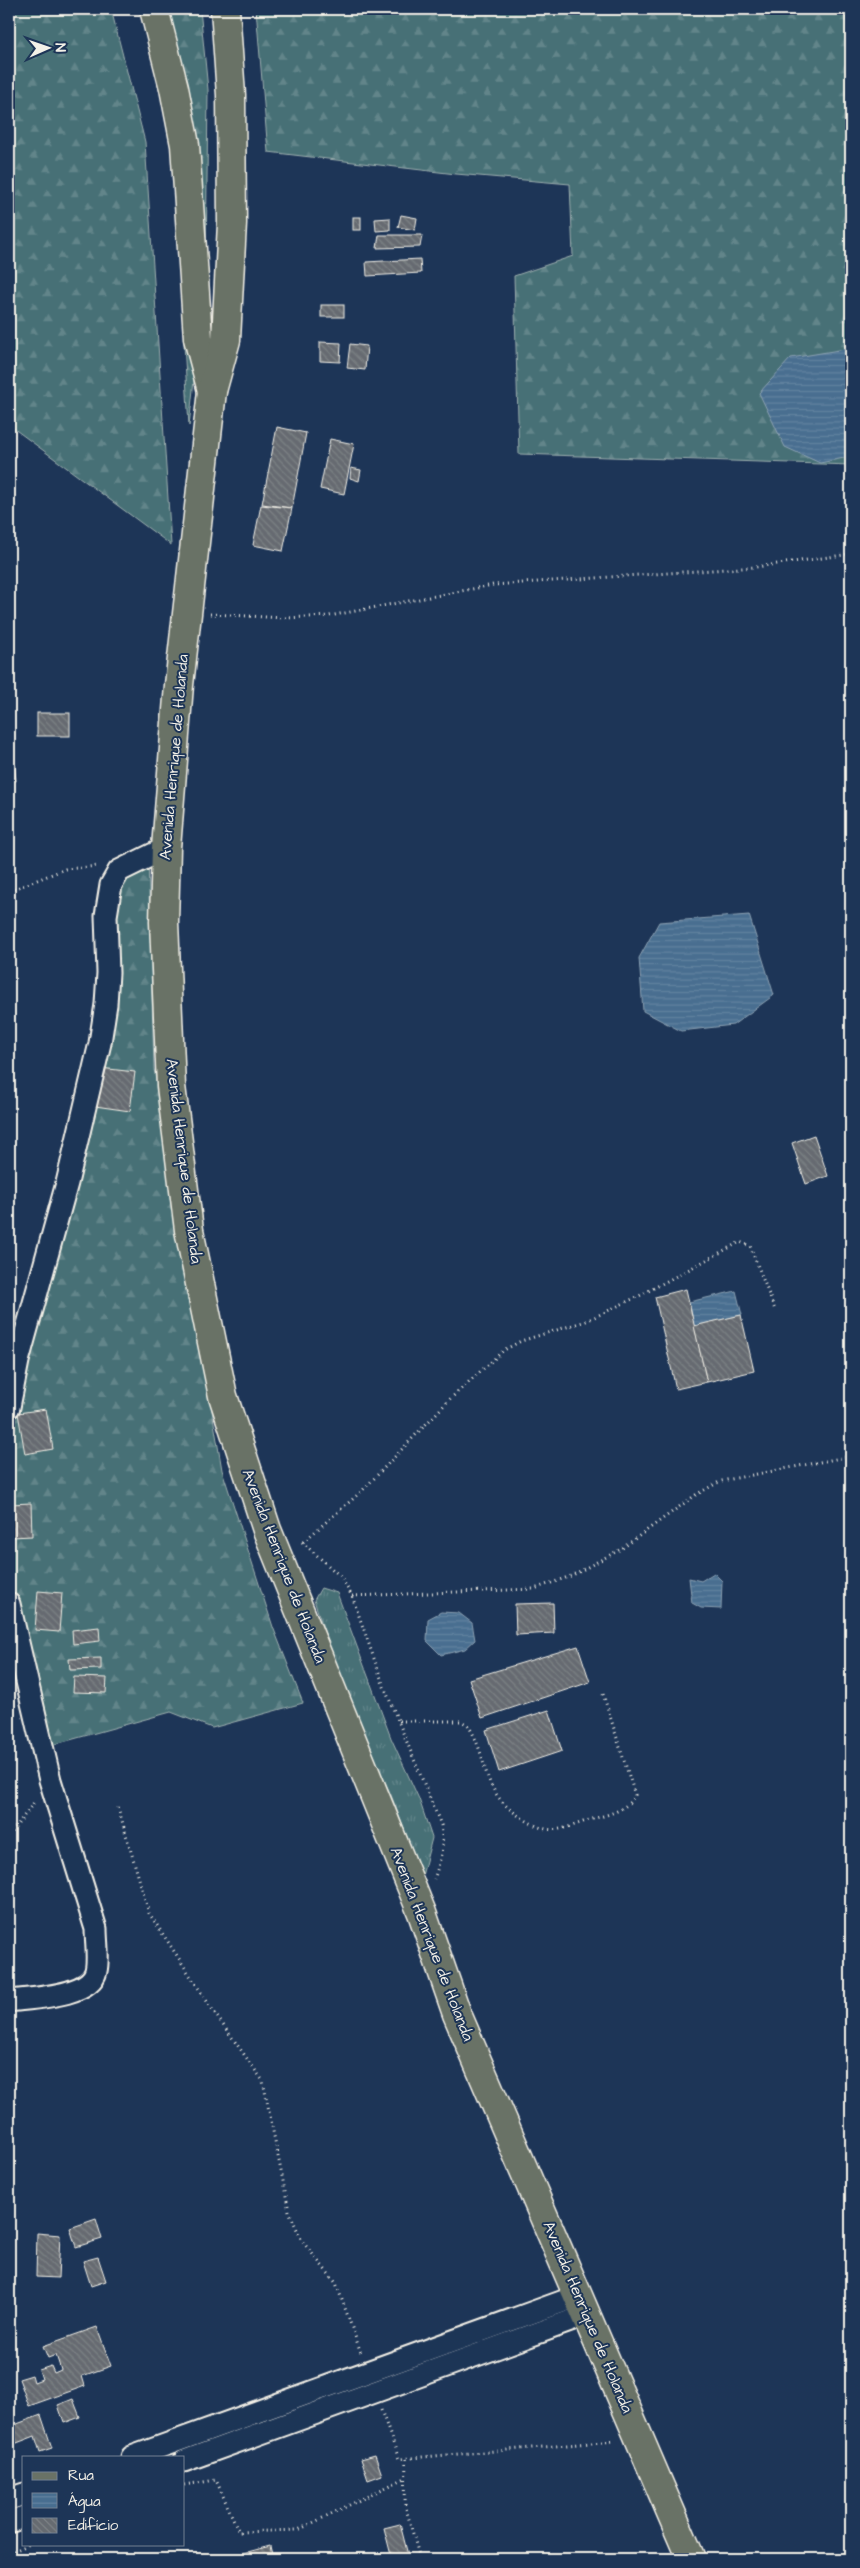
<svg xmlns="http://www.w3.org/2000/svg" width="860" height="2568" font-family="'Architects Daughter',sans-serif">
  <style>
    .grass { fill: url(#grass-tufts); stroke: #9eb0af }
    .forest { fill: url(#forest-firs); stroke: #9eb0af }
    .water { fill: url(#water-rules); stroke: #8da2b3 }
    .building { fill: url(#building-back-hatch); stroke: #f4f1e8 }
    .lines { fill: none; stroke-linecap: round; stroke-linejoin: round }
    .minor-casing { stroke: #f4f1e8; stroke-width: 25 }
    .major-casing { stroke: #f4f1e8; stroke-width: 31 }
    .path { stroke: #f4f1e8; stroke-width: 3; stroke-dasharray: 1 4; stroke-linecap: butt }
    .minor { stroke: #1d3557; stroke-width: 21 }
    .major { stroke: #697266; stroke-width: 28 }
    .labels { text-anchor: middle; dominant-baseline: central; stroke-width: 4; stroke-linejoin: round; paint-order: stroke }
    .street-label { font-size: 16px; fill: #f4f1e8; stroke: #1d3557 }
  </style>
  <defs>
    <pattern id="grass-tufts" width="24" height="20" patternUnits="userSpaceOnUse" patternTransform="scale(1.25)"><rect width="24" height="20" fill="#477076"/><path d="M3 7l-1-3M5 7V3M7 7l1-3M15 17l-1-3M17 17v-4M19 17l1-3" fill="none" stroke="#62858a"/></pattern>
    <pattern id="forest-firs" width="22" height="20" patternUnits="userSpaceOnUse" patternTransform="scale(1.25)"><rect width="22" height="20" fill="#477076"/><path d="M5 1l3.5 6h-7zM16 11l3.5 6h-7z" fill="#62858a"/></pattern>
    <pattern id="water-rules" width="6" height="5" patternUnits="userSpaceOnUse" patternTransform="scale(1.25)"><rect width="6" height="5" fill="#486e90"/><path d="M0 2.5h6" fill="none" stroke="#6383a0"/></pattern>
    <pattern id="building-back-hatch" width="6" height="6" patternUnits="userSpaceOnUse" patternTransform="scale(1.25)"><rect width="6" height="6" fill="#666b71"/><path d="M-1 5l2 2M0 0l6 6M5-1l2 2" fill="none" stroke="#7c8185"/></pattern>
  </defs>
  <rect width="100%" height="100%" fill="#1d3557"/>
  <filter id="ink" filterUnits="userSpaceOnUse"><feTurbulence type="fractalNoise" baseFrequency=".02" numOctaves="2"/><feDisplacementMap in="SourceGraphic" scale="10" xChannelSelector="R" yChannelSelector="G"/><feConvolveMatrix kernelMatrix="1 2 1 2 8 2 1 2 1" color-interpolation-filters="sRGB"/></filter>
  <g filter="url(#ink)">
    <path class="grass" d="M321,1588L337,1593L391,1738L419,1799L432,1838L422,1876L391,1795L344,1692L314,1600Z"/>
    <g class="forest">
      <path d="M9,9H111L145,142L171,545L9,425Z"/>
      <path d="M145,9H200L208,90L206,270L189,426L170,116Z"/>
      <path d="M256,9H851V465L519,454L514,276L573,256L570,184L456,174L268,152Z"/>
      <path d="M148,856L154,1069L222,1470L273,1627L303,1703L212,1728L171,1712L41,1748L9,1590V1415L100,1043L108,897Z"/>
    </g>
    <g class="water">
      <path d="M851,348V452L844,458L820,463L785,447L759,393L791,358Z"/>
      <path d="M749,915L774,995L733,1025L681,1031L643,1011L639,958L659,922Z"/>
      <path d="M736,1291L742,1315L694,1326L689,1302Z"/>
      <path d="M714,1573L722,1581L721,1609L701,1608L692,1603L689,1578L701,1581Z"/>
      <path d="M441,1612L459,1613L472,1623L475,1640L465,1649L441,1655L427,1641L428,1619Z"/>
    </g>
    <g class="building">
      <path d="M401,215L417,218L415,230L398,227Z"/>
      <rect x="353" y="217" width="8" height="13"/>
      <path d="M390,218V230L376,231L375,219Z"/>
      <path d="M379,235H422L420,247L377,248Z"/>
      <path d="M420,259L421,273L367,276L366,262Z"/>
      <rect x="321" y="305" width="23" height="12"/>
      <path d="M320,342L341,343L340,362L320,361Z"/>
      <path d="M350,344L367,346L365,370L347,368Z"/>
      <path d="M277,427L306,433L292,508L262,504Z"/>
      <path d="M330,439L354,444L344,494L320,489Z"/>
      <path d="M351,468L361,470L359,481L350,478Z"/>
      <path d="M261,505L292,508L283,551L253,545Z"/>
      <path d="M9,694H11L12,720H9Z"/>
      <rect x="37" y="713" width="33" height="23"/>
      <path d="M9,750H13L16,781H9Z"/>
      <path d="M100,1068L135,1072L130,1111L95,1106Z"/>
      <path d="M814,1135L828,1176L806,1184L792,1143Z"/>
      <path d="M686,1289L707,1382L676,1389L655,1297Z"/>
      <path d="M741,1315L754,1371L707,1382L694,1326Z"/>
      <path d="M46,1409L53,1449L25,1454L18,1413Z"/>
      <path d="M31,1503L32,1536L12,1537L11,1504Z"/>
      <path d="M38,1591L62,1593L59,1632L35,1630Z"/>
      <path d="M553,1603L554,1633L516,1635L515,1604Z"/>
      <path d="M99,1627L100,1641L73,1644L72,1630Z"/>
      <path d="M578,1646L590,1682L482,1718L469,1679Z"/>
      <path d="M101,1658V1669L70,1670L69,1659Z"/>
      <path d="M74,1677L107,1678L106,1693L73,1692Z"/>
      <path d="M549,1710L562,1751L499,1772L486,1730Z"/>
      <path d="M96,2219L102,2239L76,2247L70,2228Z"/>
      <path d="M37,2233L60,2235L58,2278L36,2277Z"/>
      <path d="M98,2257L106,2281L91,2286L83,2261Z"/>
      <path d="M97,2327L111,2366L82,2376L85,2386L29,2406L19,2379L32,2375L34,2382L42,2379L39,2370L51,2366L54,2373L61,2370L56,2355L48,2358L43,2346Z"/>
      <path d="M73,2399L80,2417L64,2423L58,2405Z"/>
      <path d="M41,2415L52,2448L40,2452L35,2436L9,2446V2427Z"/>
      <path d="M375,2455L382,2475L368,2480L361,2459Z"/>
      <path d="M400,2524L408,2555L392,2559L384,2528Z"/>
      <path d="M270,2546L273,2559H222Z"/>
    </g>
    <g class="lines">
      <g class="minor-casing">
        <g id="minor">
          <path d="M9,1407L18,1361L67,1183L100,1043L106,1004L108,973L106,916L111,885L119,871L166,848"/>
          <path d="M9,1604L50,1780L96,1929C96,1942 99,1959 96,1971C90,1997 31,1998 9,2001"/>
          <path d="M132,2457L578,2296"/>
          <path d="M184,2461L587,2315"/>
          <path d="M9,2499L24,2494"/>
          <path d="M9,2522L24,2517"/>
        </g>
      </g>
      <g class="major-casing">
        <g id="major">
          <path d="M154,9L174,88L185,145L198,338L212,391"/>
          <path d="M225,9L231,95L232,223L226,340L212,391L179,685L166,848L164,922L171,1086L189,1230L223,1396L267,1530L422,1913L457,2014L691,2559"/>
        </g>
      </g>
      <g class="path">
        <path d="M210,614L286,618L329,616L493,585L756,567L851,554"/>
        <path d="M9,891L65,869L99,866"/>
        <path d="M302,1542L340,1576L352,1596L383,1684L441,1825C444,1845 441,1860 434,1879"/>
        <path d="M303,1542L362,1491L450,1399L504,1350L521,1341L586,1321L639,1296L740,1242L750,1246L775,1310"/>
        <path d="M352,1596L534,1589L571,1576L621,1549L697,1494L721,1481L851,1456"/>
        <path d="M399,1721H461L468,1725C491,1762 478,1790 522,1818C549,1835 557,1831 586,1821C604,1815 625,1813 635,1795L603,1694"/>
        <path d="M118,1807L149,1913L216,2015L263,2081L289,2211L302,2241L336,2283L361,2353"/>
        <path d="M9,1836L35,1801"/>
        <path d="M381,2410L399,2459L615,2441"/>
        <path d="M406,2459L405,2505L420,2559"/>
        <path d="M184,2485L216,2480L239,2532L298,2530L405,2478"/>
        <path d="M9,2553L30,2544"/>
      </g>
      <use href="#minor" class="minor"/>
      <use href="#major" class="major"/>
    </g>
  </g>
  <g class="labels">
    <g class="street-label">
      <text transform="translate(174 757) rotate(-85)">Avenida Henrique de Holanda</text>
      <text transform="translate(184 1161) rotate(83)">Avenida Henrique de Holanda</text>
      <text transform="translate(284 1566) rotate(69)">Avenida Henrique de Holanda</text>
      <text transform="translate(432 1944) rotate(69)">Avenida Henrique de Holanda</text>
      <text transform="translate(588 2317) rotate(67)">Avenida Henrique de Holanda</text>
    </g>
  </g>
  <rect width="860" height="2568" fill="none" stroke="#1d3557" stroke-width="30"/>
  <rect x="15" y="15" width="830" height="2538" fill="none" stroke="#f4f1e8" stroke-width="2" filter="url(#ink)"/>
  <rect x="22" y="2456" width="162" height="90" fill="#1d3557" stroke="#738091"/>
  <rect x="32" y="2472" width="25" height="8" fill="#697266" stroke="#738091"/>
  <text x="68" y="2480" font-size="15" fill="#f4f1e8">Rua</text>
  <rect x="32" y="2493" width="25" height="15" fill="url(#water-rules)" stroke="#738091"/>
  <text x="68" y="2506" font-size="15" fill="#f4f1e8">Água</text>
  <rect x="32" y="2518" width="25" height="15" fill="url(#building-back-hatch)" stroke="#738091"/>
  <text x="68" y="2530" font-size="15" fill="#f4f1e8">Edifício</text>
  <g transform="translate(48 48) rotate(88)" stroke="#1d3557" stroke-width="4" paint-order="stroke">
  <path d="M0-4L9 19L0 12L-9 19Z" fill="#f4f1e8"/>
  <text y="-8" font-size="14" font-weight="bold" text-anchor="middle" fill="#f4f1e8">N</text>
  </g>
</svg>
